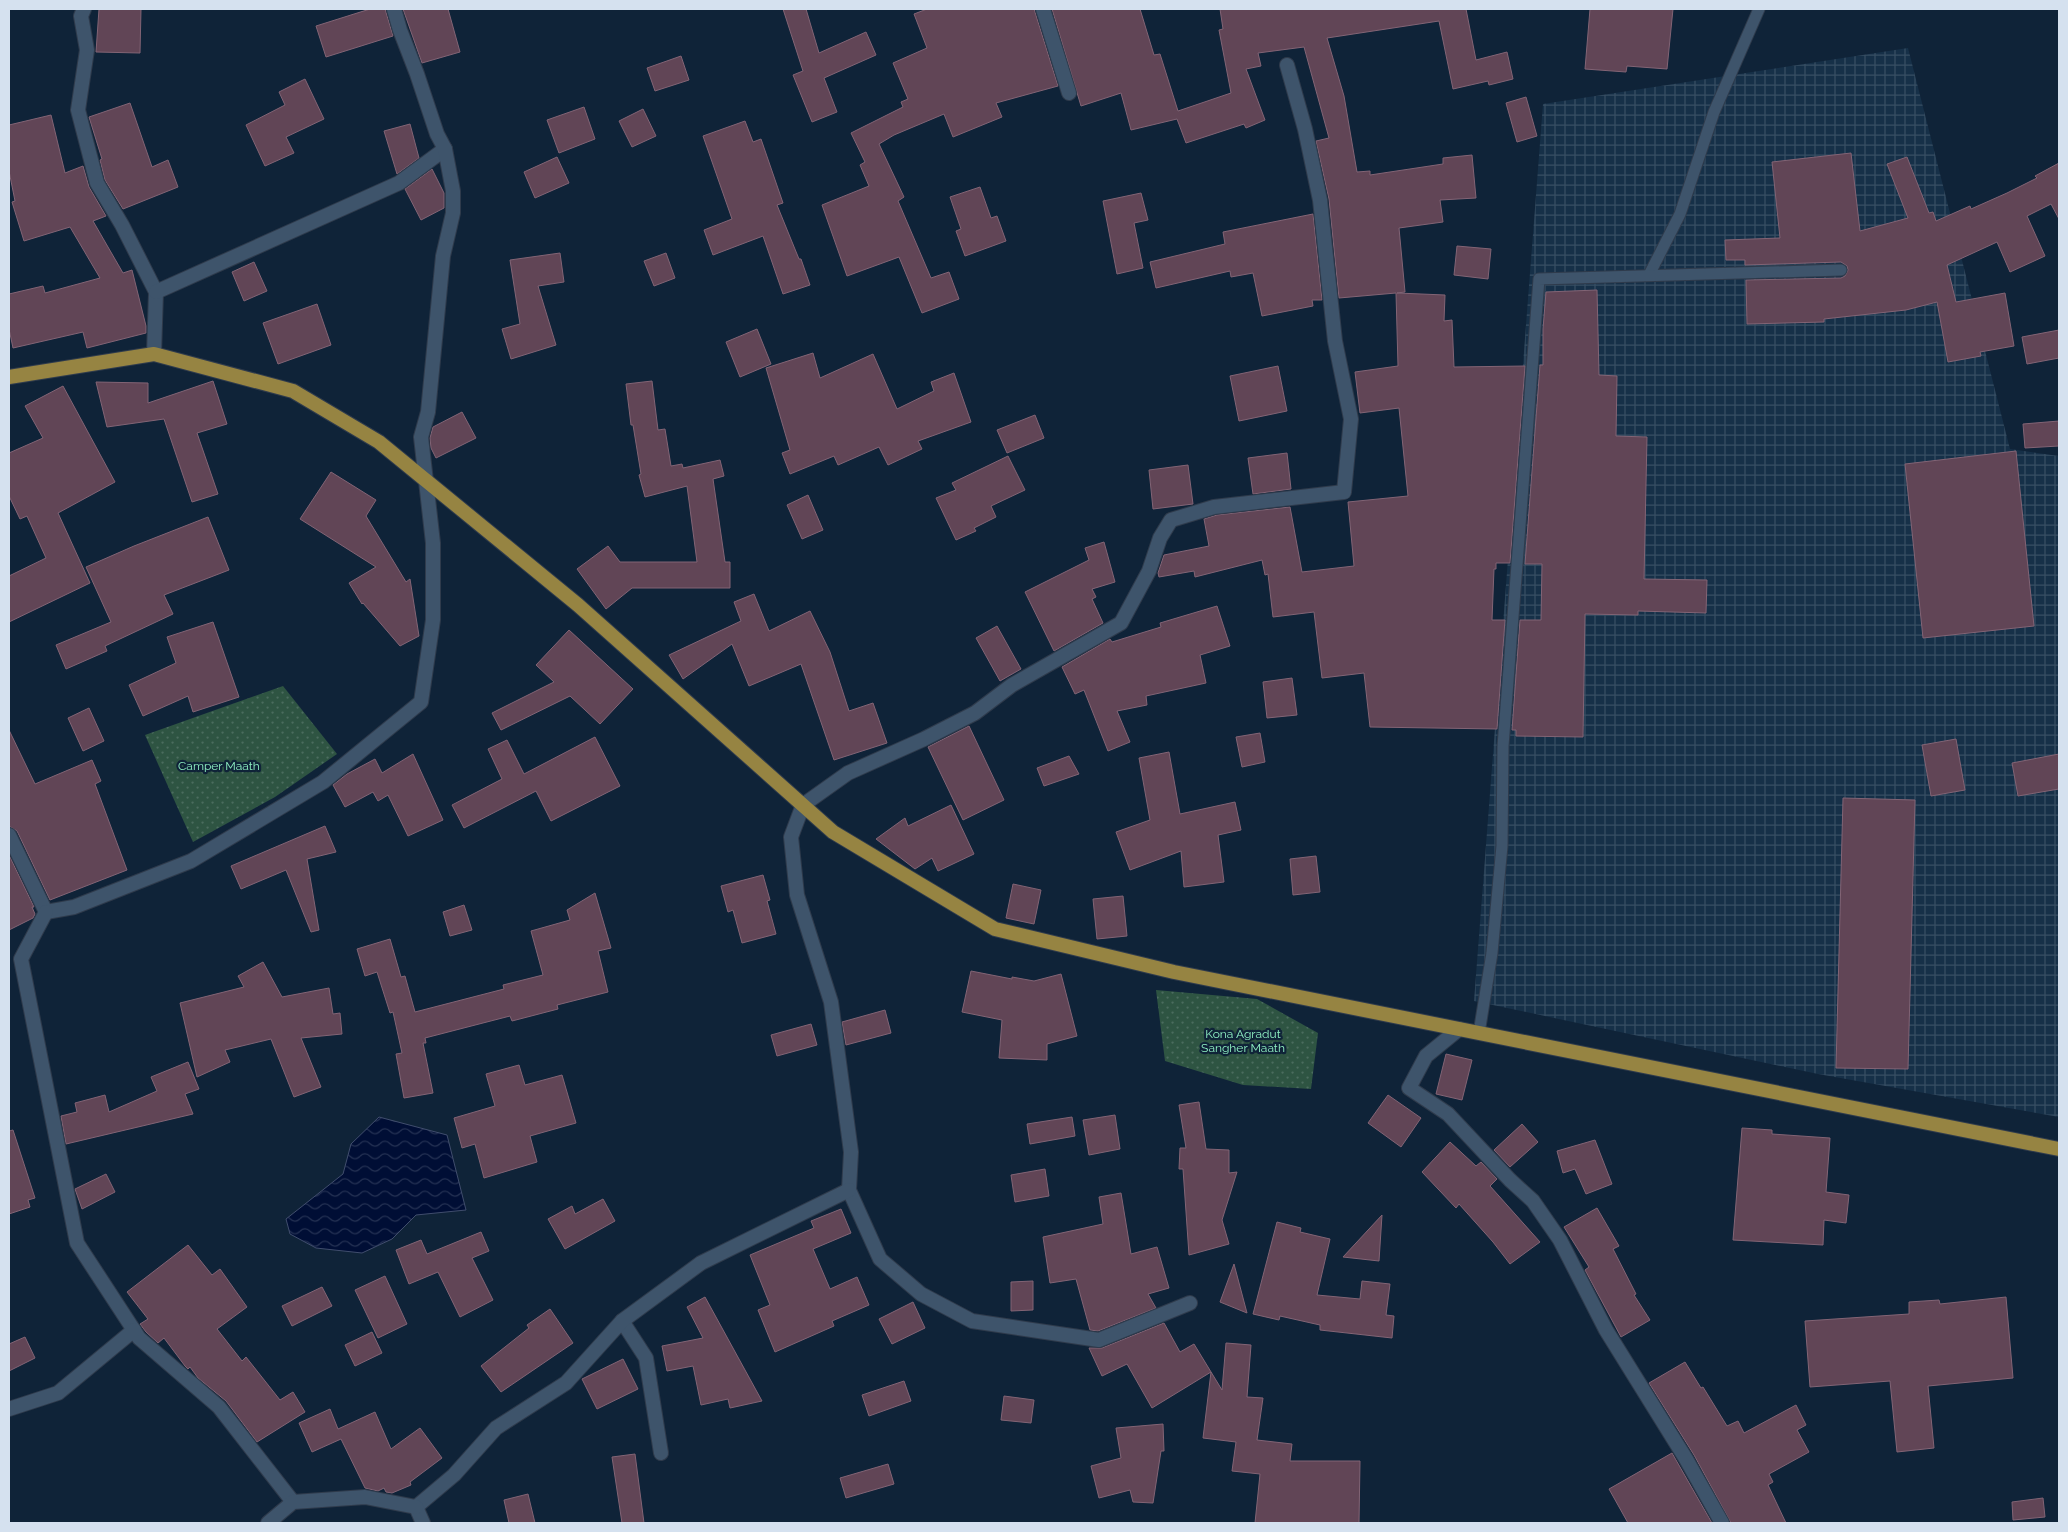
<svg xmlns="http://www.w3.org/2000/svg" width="2068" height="1532" font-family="Raleway,sans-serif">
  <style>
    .industrial { fill: url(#industrial-grid) }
    .grass { fill: url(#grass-dots) }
    .water { fill: url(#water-waves); stroke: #404d6d }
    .building { fill: #614556; stroke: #826475 }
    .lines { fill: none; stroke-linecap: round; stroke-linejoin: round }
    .service-casing { stroke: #2f3b4c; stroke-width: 13 }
    .minor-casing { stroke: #2f3b4c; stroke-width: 16 }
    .primary-casing { stroke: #2f3b4c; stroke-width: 16 }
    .service { stroke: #3e546b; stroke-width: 11 }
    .minor { stroke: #3e546b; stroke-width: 14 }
    .primary { stroke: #968442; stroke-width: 14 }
    .labels { text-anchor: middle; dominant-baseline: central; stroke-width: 4.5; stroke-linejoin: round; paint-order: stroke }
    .park-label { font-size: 12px; fill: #90f1c3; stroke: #0f2338 }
  </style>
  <defs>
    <pattern id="industrial-grid" width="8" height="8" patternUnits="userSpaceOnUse" patternTransform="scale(1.25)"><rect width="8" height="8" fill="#163048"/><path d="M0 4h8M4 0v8" fill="none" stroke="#374e63"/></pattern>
    <pattern id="grass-dots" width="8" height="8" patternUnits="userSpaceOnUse" patternTransform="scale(1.25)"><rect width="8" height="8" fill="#2e5442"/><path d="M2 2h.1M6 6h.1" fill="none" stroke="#4b6c5e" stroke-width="1.8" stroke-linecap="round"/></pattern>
    <pattern id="water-waves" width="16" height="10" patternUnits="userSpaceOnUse" patternTransform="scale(1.25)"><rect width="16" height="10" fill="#000e35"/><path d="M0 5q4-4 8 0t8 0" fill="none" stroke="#243153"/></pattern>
  </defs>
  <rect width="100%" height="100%" fill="#0f2338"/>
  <path class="industrial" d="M1908,48L2010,449L2059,456V1117L1818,1074L1474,1001L1543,104Z"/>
  <g class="grass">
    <path d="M283,686L337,754L275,797L193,842L145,735Z"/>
    <path d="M1156,990L1257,999L1318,1033L1311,1089L1243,1085L1165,1061Z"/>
  </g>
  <path class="water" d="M379,1117L447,1135L466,1210L416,1215L392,1239L362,1253L316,1248L290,1234L286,1219L343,1174L351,1144Z"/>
  <g class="building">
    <path d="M99,9H141L140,53L96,52Z"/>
    <path d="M370,9H385L393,36L326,57L316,26Z"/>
    <path d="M403,9H448L460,52L422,63Z"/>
    <path d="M783,9H806L819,53L866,32L876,55L824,78L837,112L812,122L793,75L803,71Z"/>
    <path d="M927,9H1034L1058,86L996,103L1002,117L953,137L944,114L894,135L879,144L904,197L898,201L931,278L949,272L959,299L922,313L899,257L847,276L822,205L869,186L860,165L865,162L851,133L903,107L901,102L908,99L893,63L927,48L914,14Z"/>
    <path d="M1052,9H1140L1154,55L1160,54L1178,111L1231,93L1219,30L1223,29L1220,9H1466L1476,60L1507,52L1513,79L1489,85L1488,81L1453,89L1439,21L1327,38L1344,96L1357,172L1370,171V175L1443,164V158L1472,155L1476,198L1440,200L1443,222L1399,228L1405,292L1397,293L1445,295L1444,321L1452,320L1454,367L1525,366L1510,563H1496V569H1494L1492,620H1505L1497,729L1370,727L1364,673L1322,678L1314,612L1273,617L1268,574L1265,575L1262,560L1195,577L1194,571L1159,577L1158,573L1164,555L1209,546L1204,519L1217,515L1290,507L1302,572L1354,566L1348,502L1408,496L1399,408L1360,413L1355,372L1398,366L1396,293L1339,298L1329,199L1316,141L1329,138L1304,47L1258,53L1261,66L1246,69L1265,120L1246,128L1244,124L1186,143L1177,119L1131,130L1121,93L1081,106Z"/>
    <path d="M1590,9H1673L1667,69L1627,66L1626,72L1585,69Z"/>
    <path d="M681,56L689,80L655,91L647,68Z"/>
    <path d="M305,79L324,119L286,137L294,153L265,166L246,125L285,105L279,92Z"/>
    <path d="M1526,97L1537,136L1517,142L1506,103Z"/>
    <path d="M130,103L152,167L168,160L178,187L123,209L105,180L100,160L102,159L89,117Z"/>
    <path d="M584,107L595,139L559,153L547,120Z"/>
    <path d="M643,109L656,136L632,147L619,121Z"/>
    <path d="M51,115L65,173L83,166L89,187L106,216L93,221L123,273L132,270L146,326V333L87,348L83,332L13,348L9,329V294L43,286L45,293L100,278L70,227L24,241L12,202L15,201L9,171V125Z"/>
    <path d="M745,121L753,142L761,139L783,203L777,205L799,259H801L810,285L783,294L763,236L713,255L704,230L732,219L703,136Z"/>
    <path d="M410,124L419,158L397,174L384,131Z"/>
    <path d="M1851,153L1860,231L1908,218L1887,164L1907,157L1929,213L1933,212L1936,221L1970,206L1971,209L2007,193L2037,178L2035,176L2059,163V219L2051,204L2027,216L2045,256L2010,272L1997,242L1947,265L1956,302L2005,293L2014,346L1980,352L1981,356L1948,362L1937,302L1906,310L1824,319V322L1747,324L1746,280L1841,278L1845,276L1848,270L1847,266L1841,262L1745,265V260H1726L1725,240L1780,238L1772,162Z"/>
    <path d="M557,157L569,183L535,198L524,172Z"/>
    <path d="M432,169L444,193V208L421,220L405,189Z"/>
    <path d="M980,187L991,218L997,216L1006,241L965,256L956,231L961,229L950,197Z"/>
    <path d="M1141,193L1148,220L1134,223L1143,268L1117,274L1103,201Z"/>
    <path d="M1313,214L1322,300H1312L1313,306L1262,316L1253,273L1231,277L1230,271L1156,288L1150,262L1225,244L1223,232Z"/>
    <path d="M1457,246L1491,249L1488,279L1454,275Z"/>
    <path d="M560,253L564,282L538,286L556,345L511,359L502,329L520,324L510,260Z"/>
    <path d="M666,253L675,278L654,286L644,261Z"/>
    <path d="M254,262L267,291L244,301L232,272Z"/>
    <path d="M1597,290L1599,375L1617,376L1616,436L1647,437L1644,579L1707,580L1706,613L1638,611V615L1585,614L1583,737L1516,736V730H1512L1520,620H1541L1542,564H1525L1540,365H1543V329L1546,292Z"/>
    <path d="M317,304L331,345L278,364L263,323Z"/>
    <path d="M757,329L771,364L740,377L726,342Z"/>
    <path d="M2059,330V358L2027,364L2022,337Z"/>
    <path d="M813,353L820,378L873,354L897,409L934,391L931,382L954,373L971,422L918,441L922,449L888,465L879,447L838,465L834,456L790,474L782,453L790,450L766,368Z"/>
    <path d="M1278,366L1287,411L1239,421L1230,376Z"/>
    <path d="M213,381L227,424L197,433L218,494L192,502L164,419L107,427L96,382L148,383V403Z"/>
    <path d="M652,381L658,430L665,429L671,466L682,464L683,468L720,460L724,476L713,479L725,562H730V588H632L606,609L577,569L608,546L620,562H697L687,486L645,497L639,475L641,474L633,425H631L626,384Z"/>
    <path d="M63,386L115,482L58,513L90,583L9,622V576L46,558L27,516L20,519L9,496V453L43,438L25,406Z"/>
    <path d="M462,412L476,438L436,458L431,448L430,438L433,427Z"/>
    <path d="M1035,415L1044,438L1007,453L997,430Z"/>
    <path d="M2059,421V446L2025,448L2023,424Z"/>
    <path d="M2016,451L2034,626L1923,638L1905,464Z"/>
    <path d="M1287,453L1291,489L1253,494L1248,458Z"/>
    <path d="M1008,456L1025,490L991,506L996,517L974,528L976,531L956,540L936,498L956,490L952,483Z"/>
    <path d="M1188,465L1193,504L1153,509L1149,470Z"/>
    <path d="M331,472L376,500L366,516L406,582L410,579L419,636L400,646L363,603L362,604L349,583L376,567L300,519Z"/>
    <path d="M808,495L823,530L802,539L787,505Z"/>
    <path d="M208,517L229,570L164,595L173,614L105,646L107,651L66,669L56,645L111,622L86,567L134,546Z"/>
    <path d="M1104,542L1115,582L1092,589L1096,597L1092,599L1103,623L1054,651L1025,592L1089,560L1085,548Z"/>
    <path d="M754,594L769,631L810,611L830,652L849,711L873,703L887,743L834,760L801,664L749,686L732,644L683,679L669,655L741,621L734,602Z"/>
    <path d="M1217,606L1230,646L1200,655L1206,683L1146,696L1147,705L1117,711L1130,742L1108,751L1084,690L1075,694L1062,667L1110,639L1112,642L1161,627L1160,623Z"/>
    <path d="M213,622L239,697L193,712L188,696L143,716L129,685L176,663L167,637Z"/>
    <path d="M997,626L1021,669L1000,681L976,638Z"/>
    <path d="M569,630L633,689L600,724L570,696L501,730L492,713L554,682L536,665Z"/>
    <path d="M1292,678L1297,715L1267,718L1263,682Z"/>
    <path d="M89,708L104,741L83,751L68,718Z"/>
    <path d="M969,726L1004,800L963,820L928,747Z"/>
    <path d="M9,730L35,784L92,760L101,781L95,784L127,870L50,900L17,831L9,826Z"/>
    <path d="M1260,733L1265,762L1242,767L1236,737Z"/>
    <path d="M595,737L620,786L551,821L536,791L464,828L452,805L502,779L488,749L507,740L524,774Z"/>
    <path d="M1956,739L1965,790L1931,796L1922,745Z"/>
    <path d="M1169,752L1180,814L1235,802L1241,830L1218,835L1224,882L1184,887L1181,851L1130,870L1116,832L1150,820L1139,758Z"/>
    <path d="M413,754L443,820L408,836L388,795L378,801L373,792L345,807L333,785L347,774L375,759L382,773Z"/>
    <path d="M2059,754V789L2018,796L2012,763Z"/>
    <path d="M1069,756L1079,774L1044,786L1037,768Z"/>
    <path d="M1843,798L1915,800L1908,1069L1836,1068Z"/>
    <path d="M951,805L974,854L938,871L932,858L915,869L876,839L905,818L908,826Z"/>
    <path d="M325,826L336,852L307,859L319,930L311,932L286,870L241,889L231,866Z"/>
    <path d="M9,855L34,907H32L35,914L33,918L9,930Z"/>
    <path d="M1316,856L1320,892L1293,895L1290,859Z"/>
    <path d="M763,875L770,900L767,901L776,934L742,943L733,910L728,912L721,886Z"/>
    <path d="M1013,884L1041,890L1034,924L1006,918Z"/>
    <path d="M595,893L611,948L598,951L608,992L557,1005L558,1009L512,1021L510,1016L425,1038L426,1043H423L433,1093L404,1098L396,1054L402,1053L393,1012L390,1013L377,972L365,976L357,949L390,939L401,977L405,976L415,1012L504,989L503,985L543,975L531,931L570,920L567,910Z"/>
    <path d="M1123,896L1127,936L1097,939L1093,899Z"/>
    <path d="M464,905L472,930L450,936L443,912Z"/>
    <path d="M263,962L282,997L329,988L333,1014L340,1013L342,1034L301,1038L321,1087L294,1097L271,1039L225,1050L230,1062L197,1077L180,1003L244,987L238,976Z"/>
    <path d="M971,971L1012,979V977L1034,981L1061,974L1077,1036L1047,1044V1060L999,1058L1002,1020L962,1012Z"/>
    <path d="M885,1010L891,1033L846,1045L842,1022Z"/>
    <path d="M811,1024L817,1045L777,1056L771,1035Z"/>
    <path d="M1446,1054L1472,1060L1462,1100L1436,1094Z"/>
    <path d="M188,1062L199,1089L185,1094L193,1114L66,1144L61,1116L77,1112L75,1103L105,1095L109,1112L157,1091L151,1077Z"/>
    <path d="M519,1065L525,1085L562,1075L576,1123L530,1136L537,1162L484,1178L475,1144L462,1148L454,1118L495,1106L486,1074Z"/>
    <path d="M1388,1095L1421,1118L1401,1147L1368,1123Z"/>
    <path d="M1199,1102L1206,1149L1229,1150V1173L1237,1172L1222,1220L1229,1244L1189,1255L1183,1169H1179L1180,1148H1186L1179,1105Z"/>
    <path d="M1115,1115L1120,1149L1089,1155L1083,1120Z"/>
    <path d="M1072,1117L1075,1136L1030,1144L1027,1124Z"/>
    <path d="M1522,1124L1538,1142L1510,1167L1494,1150Z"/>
    <path d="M1742,1128L1772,1130V1134L1830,1138L1826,1192L1849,1195L1846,1223L1824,1220L1823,1245L1733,1240Z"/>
    <path d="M13,1130L35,1198L28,1200L30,1207L9,1214V1131Z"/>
    <path d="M1595,1140L1612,1184L1586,1194L1575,1169L1563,1173L1557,1151Z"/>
    <path d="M1450,1142L1476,1166L1481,1162L1497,1179L1490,1186L1540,1242L1510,1264L1493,1242L1459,1204L1456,1208L1422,1172Z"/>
    <path d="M1045,1169L1049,1196L1015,1202L1011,1175Z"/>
    <path d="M106,1174L115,1192L82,1209L75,1189Z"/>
    <path d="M1121,1193L1131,1254L1157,1247L1169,1288L1148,1294L1156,1308L1098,1331L1090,1330L1076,1279L1050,1283L1043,1237L1103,1224L1099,1197Z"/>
    <path d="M603,1199L615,1221L565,1249L548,1219L572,1206L575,1214Z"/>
    <path d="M1597,1208L1619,1246L1613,1249L1636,1294L1634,1295L1650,1320L1621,1337L1585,1270L1589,1267L1564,1227Z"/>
    <path d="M841,1209L851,1233L813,1249L830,1289L857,1277L869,1305L832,1321L834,1326L775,1352L758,1310L770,1305L750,1255L814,1228L811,1221Z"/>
    <path d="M1382,1215L1379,1261L1343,1257Z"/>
    <path d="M1277,1222L1301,1228L1300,1232L1330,1239L1317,1295L1360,1299L1362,1281L1390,1284L1386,1315L1394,1316L1392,1338L1320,1330V1325L1280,1316L1279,1320L1253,1314Z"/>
    <path d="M481,1232L489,1251L472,1258L493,1300L460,1317L438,1272L409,1284L396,1250L421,1240L427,1254Z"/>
    <path d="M188,1245L212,1275L220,1269L247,1307L217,1329L242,1361L246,1357L280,1400L293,1392L305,1412L257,1442L226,1401L198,1378L190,1367L188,1369L185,1366L164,1338L158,1343L146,1332L140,1324L148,1319L127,1292Z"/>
    <path d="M1234,1264L1247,1313L1220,1302Z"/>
    <path d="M385,1276L407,1324L378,1338L355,1290Z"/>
    <path d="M1033,1281V1310L1011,1311V1282Z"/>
    <path d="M322,1287L332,1306L292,1326L282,1306Z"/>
    <path d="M705,1297L762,1401L730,1408L728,1399L701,1405L693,1366L667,1371L662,1346L703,1338L687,1307Z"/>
    <path d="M2006,1297L2013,1378L1928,1386L1934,1448L1897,1452L1890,1381L1810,1387L1805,1321L1909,1314V1302L1939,1300L1940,1304Z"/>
    <path d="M913,1302L925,1328L892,1344L879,1319Z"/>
    <path d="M550,1309L573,1343L501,1392L481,1366L529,1328L527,1325Z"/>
    <path d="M1164,1323L1180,1352L1194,1344L1222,1390L1226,1343L1251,1345L1247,1397L1263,1398L1257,1440L1292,1444L1290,1461H1360L1359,1523H1255L1260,1474L1232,1471L1236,1442L1203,1438L1211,1372L1152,1408L1127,1364L1102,1376L1089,1348H1102Z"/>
    <path d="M372,1332L382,1353L355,1366L345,1345Z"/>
    <path d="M25,1337L35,1358L9,1371V1344Z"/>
    <path d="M623,1359L638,1389L597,1409L582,1379Z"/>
    <path d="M1685,1362L1701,1388L1703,1387L1727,1426L1738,1421L1744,1433L1796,1405L1806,1425L1797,1430L1809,1452L1769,1474L1773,1482L1768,1485L1786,1523H1731L1694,1455L1649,1383Z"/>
    <path d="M904,1381L911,1401L869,1416L862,1395Z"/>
    <path d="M1004,1396L1034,1400L1031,1423L1001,1420Z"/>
    <path d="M330,1409L338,1429L375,1412L391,1449L420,1428L442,1458L410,1482L411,1485L392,1493L386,1492L384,1488L378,1491L365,1488L341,1439L312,1452L299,1423Z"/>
    <path d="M1163,1424L1164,1451H1161L1153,1503L1133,1502L1130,1490L1099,1498L1091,1466L1121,1458L1116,1428Z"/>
    <path d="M1672,1453L1712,1523H1628L1609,1489Z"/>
    <path d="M635,1454L644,1523H622L612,1457Z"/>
    <path d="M888,1464L894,1484L846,1498L840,1478Z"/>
    <path d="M528,1494L535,1523H509L504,1500Z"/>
    <path d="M2043,1498L2045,1517L2013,1520L2012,1502Z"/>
  </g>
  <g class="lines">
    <g class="service-casing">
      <g id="service">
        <path d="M1649,275L1680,214L1714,112L1759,9"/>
        <path d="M1479,1033L1492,953L1502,846L1503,746L1539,279L1841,270"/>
      </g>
    </g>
    <g class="minor-casing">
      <g id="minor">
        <path d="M84,9L81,16L87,50L78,110L97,183L122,225L156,292L154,354"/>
        <path d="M1043,9L1069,93"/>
        <path d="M156,292L399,183L445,149"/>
        <path d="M9,835L46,912"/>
        <path d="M46,912L74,907L191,861L323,782L421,702L433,620V543L421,437L428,412L443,256L453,213V191L445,149L437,134L417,74L400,30L394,9"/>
        <path d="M46,912L21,959L77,1243L139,1338L219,1407L293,1502"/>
        <path d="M1459,1029L1426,1056L1409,1088L1448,1114L1510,1180L1533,1201L1560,1240L1606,1330L1686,1459L1722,1523"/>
        <path d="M1190,1303L1099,1340L972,1321L921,1294L880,1259L849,1190L851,1152L831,1002L797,895L791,837L803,805L848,773L924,739L975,713L1012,685L1121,623L1149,571L1160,538L1171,520L1214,507L1344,492L1351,419L1335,341L1320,200L1305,129L1287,65"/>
        <path d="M622,1321L646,1358L661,1453"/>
        <path d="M9,1409L58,1393L134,1330"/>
        <path d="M416,1507L454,1475L496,1428L566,1383L622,1321L701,1263L849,1190"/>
        <path d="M416,1507L423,1523"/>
        <path d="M268,1523L293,1502L365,1497L416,1507"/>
      </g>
    </g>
    <g class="primary-casing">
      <path id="primary" d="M9,377L154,354L293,391L379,442L578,605L833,832L995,929L1174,972L2059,1149"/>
    </g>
    <use href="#service" class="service"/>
    <use href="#minor" class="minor"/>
    <use href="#primary" class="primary"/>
  </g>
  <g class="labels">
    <g class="park-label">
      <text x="219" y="766">Camper Maath</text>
      <text x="1243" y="1034">Kona Agradut<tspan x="1243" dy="14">Sangher Maath</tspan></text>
    </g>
  </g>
  <rect width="2068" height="1532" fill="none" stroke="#d5e1ef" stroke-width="20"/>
</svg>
